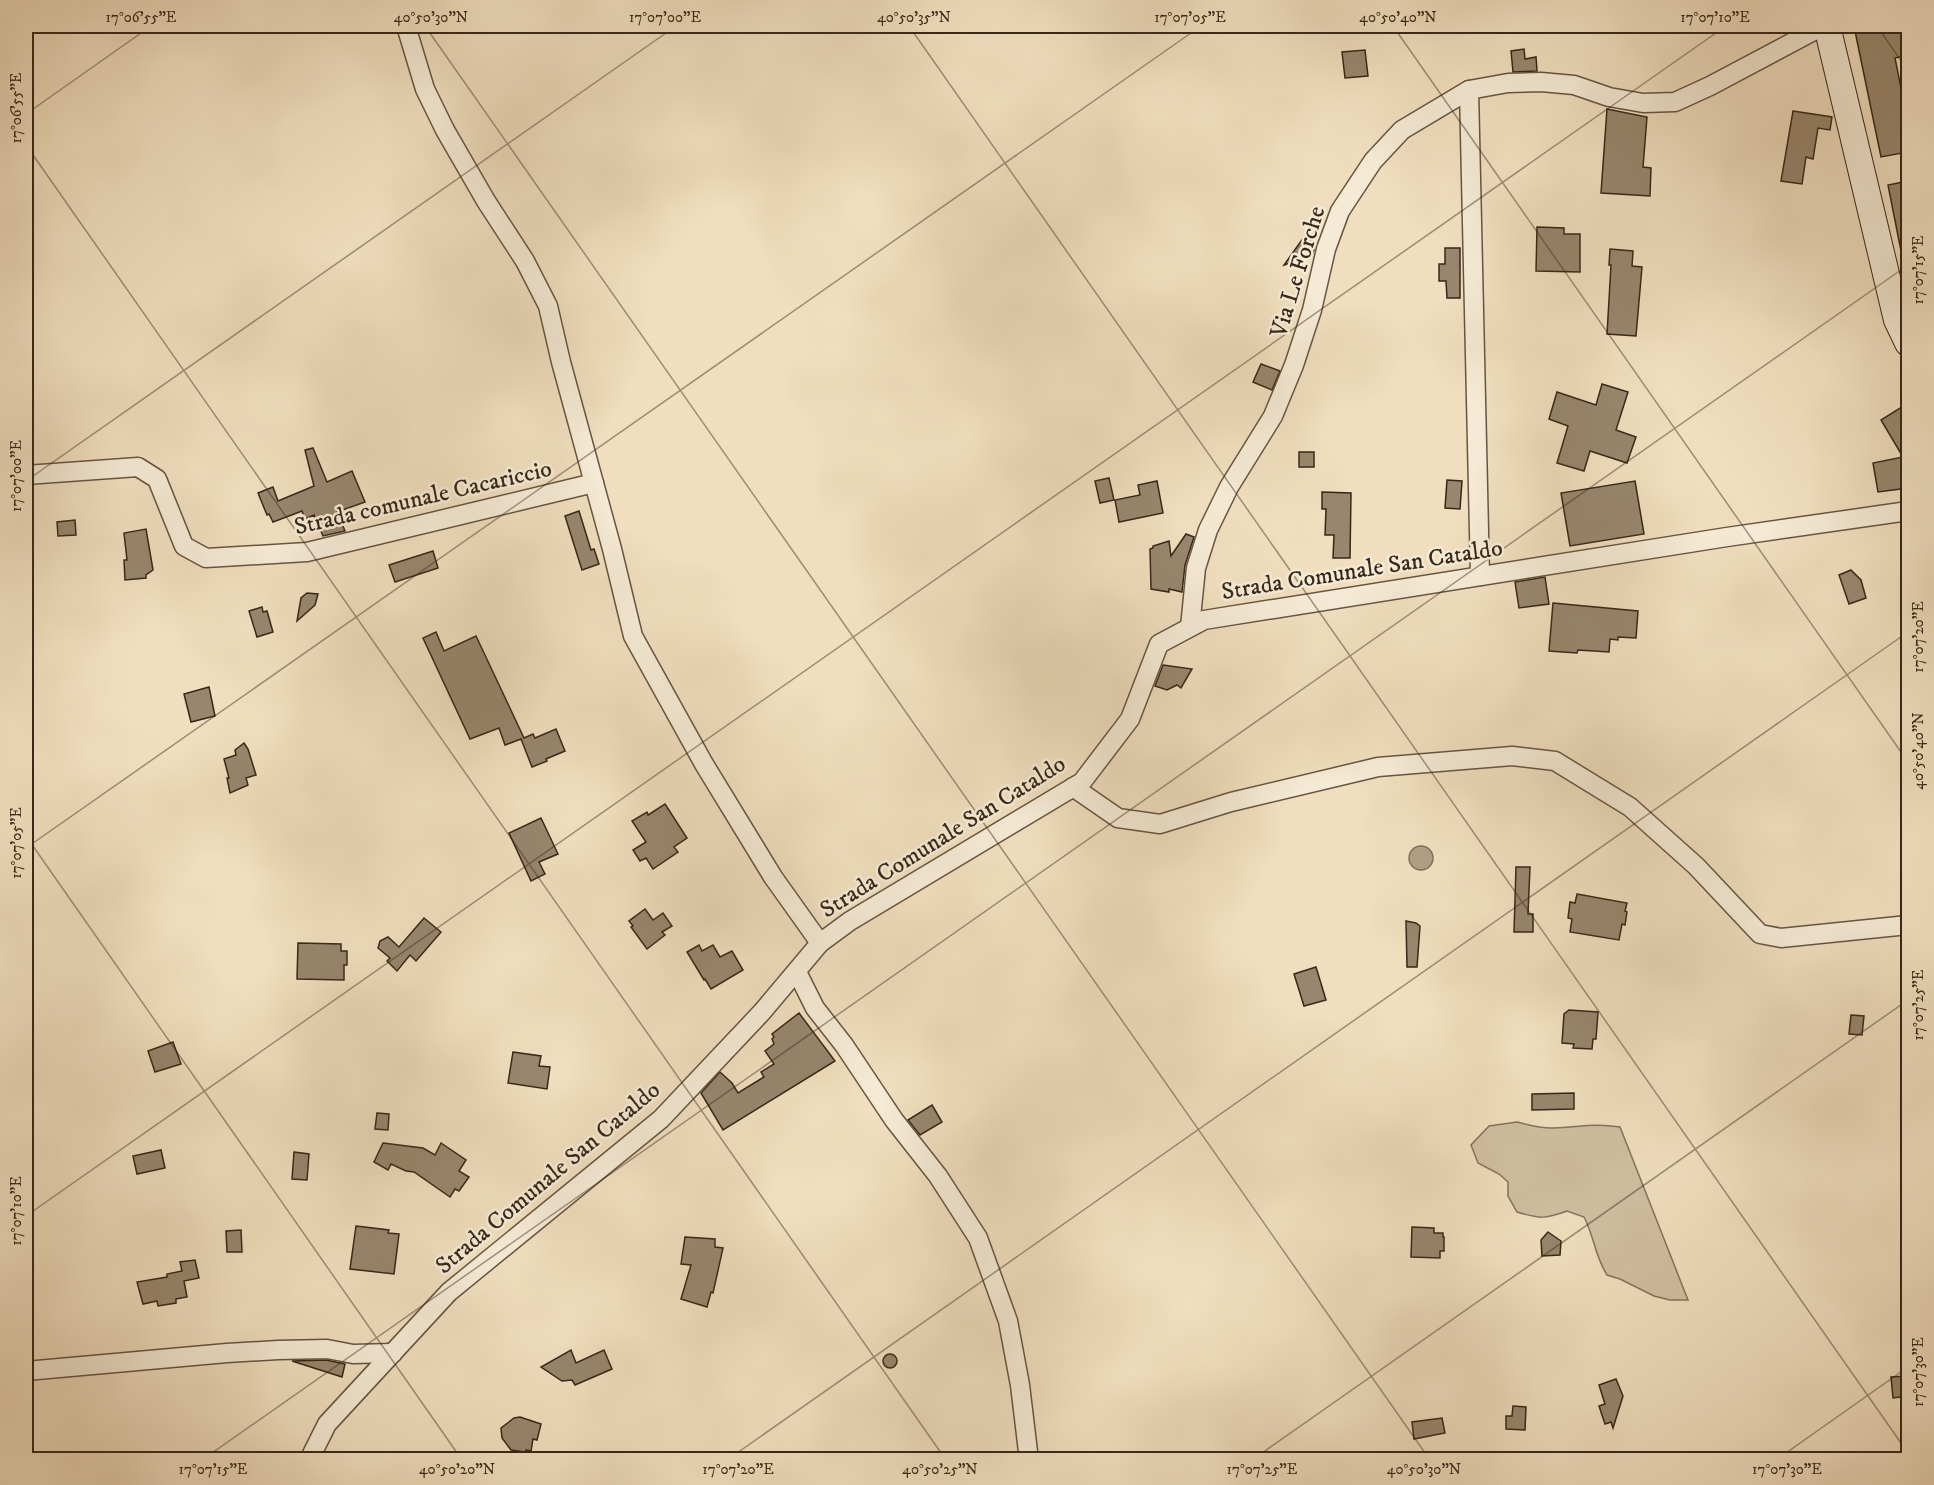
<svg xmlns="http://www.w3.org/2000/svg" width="1934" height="1485" font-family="'IM FELL DW Pica',serif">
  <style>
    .green { fill: #d1bfa2; stroke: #84735d; stroke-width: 1.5 }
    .water { fill: #b1a086; stroke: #81705a; stroke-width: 1.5 }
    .building { fill: #98866e; stroke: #382718; stroke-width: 1.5 }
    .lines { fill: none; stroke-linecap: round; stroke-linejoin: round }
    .minor-casing { stroke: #665542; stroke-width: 21 }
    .secondary-casing { stroke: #382718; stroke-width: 28 }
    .minor { stroke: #f5ead5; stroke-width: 18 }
    .secondary { stroke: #f5ead5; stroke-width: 26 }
    .ticks { fill: none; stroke: #382718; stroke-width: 1.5; stroke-opacity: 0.45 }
    .labels { text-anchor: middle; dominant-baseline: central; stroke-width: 5; stroke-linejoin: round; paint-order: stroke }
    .street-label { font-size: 24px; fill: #382718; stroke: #f5ead5 }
    .neatline { fill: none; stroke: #382718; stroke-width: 2 }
    .ticks-label { font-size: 15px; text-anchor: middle; fill: #382718 }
  </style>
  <rect width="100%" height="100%" fill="#f0debe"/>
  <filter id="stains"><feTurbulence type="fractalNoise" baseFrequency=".00333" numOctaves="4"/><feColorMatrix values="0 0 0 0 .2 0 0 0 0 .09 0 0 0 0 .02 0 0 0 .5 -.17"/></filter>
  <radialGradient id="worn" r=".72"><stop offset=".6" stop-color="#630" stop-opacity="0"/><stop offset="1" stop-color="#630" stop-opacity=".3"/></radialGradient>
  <path class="green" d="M1517,1122C1529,1125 1542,1129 1554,1128C1580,1127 1594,1123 1620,1127L1688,1300H1670L1654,1296L1620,1279L1607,1275C1595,1256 1594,1236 1584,1217L1567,1211C1545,1219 1540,1219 1517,1212L1508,1196V1182L1499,1174L1478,1163L1471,1145L1489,1126Z"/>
  <circle class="water" cx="1421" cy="858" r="12"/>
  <g class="building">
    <path d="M1881,26H1905L1908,42V55L1895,58L1908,123V152L1881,157L1855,31Z"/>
    <path d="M1524,49L1525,59L1536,57L1537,71L1513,72L1511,51Z"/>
    <path d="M1365,50L1368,76L1345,78L1342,52Z"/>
    <path d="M1607,109L1647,117L1643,167L1651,168L1650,196L1601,193Z"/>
    <path d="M1793,111L1832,117L1830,130L1818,128L1813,159L1806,157L1802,184L1781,181Z"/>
    <path d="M1908,181V256H1902L1888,185Z"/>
    <path d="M1537,227L1564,228V234H1580V272L1536,271Z"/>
    <path d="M1304,237L1316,244L1312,256L1284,265Z"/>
    <path d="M1445,248H1460V298H1447L1446,281H1439V264H1445Z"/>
    <path d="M1610,249L1633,251L1632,266L1642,267L1636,336L1607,334L1611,265H1609Z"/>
    <path d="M1261,364L1280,371L1272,390L1253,382Z"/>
    <path d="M1602,384L1628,392L1616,430L1636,437L1627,463L1590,451L1584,471L1557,463L1568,426L1549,419L1557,392L1596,405Z"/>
    <path d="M1908,403V488L1878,492L1873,463L1903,457L1881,420Z"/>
    <path d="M313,448L327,482L352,471L365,502L337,512L345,531L323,536L314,515L305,519L302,511L273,522L269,514L267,515L258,493L273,487L278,501L314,486L305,450Z"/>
    <rect x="1299" y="452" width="15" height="15"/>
    <path d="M1109,478L1114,500L1100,503L1095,481Z"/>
    <path d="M1447,480L1462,481L1460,509L1445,508Z"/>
    <path d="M1157,481L1163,513L1119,522L1115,500L1140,495L1138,485Z"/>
    <path d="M1635,481L1644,534L1570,546L1561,493Z"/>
    <path d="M1322,492L1351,493L1350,558H1333L1334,535H1325L1326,509H1322Z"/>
    <path d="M579,511L591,550L594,549L599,564L582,570L565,516Z"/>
    <path d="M75,520L76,535L58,536L57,522Z"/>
    <path d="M146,529L153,570L146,575V578L125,580L124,560H127L124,533Z"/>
    <path d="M1186,534L1194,537L1185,565L1182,592L1169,589V592L1151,589L1150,549L1153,548V546L1169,541L1171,556Z"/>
    <path d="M433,551L438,568L395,582L389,565Z"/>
    <path d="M1851,570L1861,580L1866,598L1849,604L1839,575Z"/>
    <path d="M1545,577L1549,604L1519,608L1515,582Z"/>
    <path d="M307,593L318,594L315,605L297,621L301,598Z"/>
    <path d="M1553,603L1638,611L1636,638L1618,637V640L1610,639L1609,652L1578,650L1577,653L1549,651Z"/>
    <path d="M262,607L263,612L267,611L273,632L257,637L249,611Z"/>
    <path d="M436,632L444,651L476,636L524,738L533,734L535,738L556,729L565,751L546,759L547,761L532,767L521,739L505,745L499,728L470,739L423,638Z"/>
    <path d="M1163,665L1192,669L1181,688L1177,685L1167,690L1155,686Z"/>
    <path d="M209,687L215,716L191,722L184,694Z"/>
    <path d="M244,743L248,749L256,775L246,778L248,785L230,793L227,778H229L224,759L236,755L235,750Z"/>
    <path d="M665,804L687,838L674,847L678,852L653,869L646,858L640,861L633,850L646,842L632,821L647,812L648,815Z"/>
    <path d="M541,818L558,854L539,862L545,874L531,881L509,833Z"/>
    <path d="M1516,867H1530L1528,914H1533V932H1514Z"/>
    <path d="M1577,894L1627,903L1625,911L1627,912L1625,925L1622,924L1619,940L1570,932L1572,919L1568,918L1570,902L1575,903Z"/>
    <path d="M645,909L653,920L663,913L672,926L662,932L665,935L647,949L631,927L633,926L629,921Z"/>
    <path d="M424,918L441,932L416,961L410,955L397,971L387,961L390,958L378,948L380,941L388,937L399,947Z"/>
    <path d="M1406,921L1416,923L1420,926L1417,967H1407Z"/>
    <path d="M298,943L341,944V951H347V965H344V980L297,979Z"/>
    <path d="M699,945L702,951L713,945L720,957L732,951L743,970L711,989L705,979L704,980L687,952Z"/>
    <path d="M1316,967L1326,1000L1304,1006L1294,974Z"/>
    <path d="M1569,1010L1598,1012L1596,1039H1593L1592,1049L1573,1048L1574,1044L1562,1043L1564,1014Z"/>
    <path d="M799,1013L835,1061L723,1130L701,1093L720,1072L732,1083L738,1093L764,1077L761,1072L774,1064L765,1051L774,1044L772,1039L774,1037L772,1034Z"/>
    <path d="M1851,1015L1864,1016L1862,1035L1849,1034Z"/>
    <path d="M173,1042L181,1064L155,1072L148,1051Z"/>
    <path d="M513,1052L541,1056L539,1066L550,1067L547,1089L508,1083Z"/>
    <path d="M1574,1093V1109L1532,1110V1094Z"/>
    <path d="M932,1105L942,1122L920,1135L908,1120Z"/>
    <path d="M377,1113L389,1114L388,1130L375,1129Z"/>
    <path d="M383,1143L423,1148L435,1155L441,1143L466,1160L459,1171L469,1177L459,1191L455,1189L450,1197L414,1172L406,1171L391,1164L388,1170L374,1162Z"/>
    <path d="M161,1150L165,1168L137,1174L133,1156Z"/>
    <path d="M294,1152L309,1154L307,1180L292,1179Z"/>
    <path d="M356,1226L389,1230L388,1233L399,1234L394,1274L350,1269Z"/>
    <path d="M1412,1227L1434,1228V1233H1443V1237H1444V1251H1440V1258L1411,1257Z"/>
    <path d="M241,1230L242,1252H227L226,1231Z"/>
    <path d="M1548,1232L1561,1241L1560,1255L1542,1256L1541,1240Z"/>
    <path d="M685,1237L715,1239V1247L723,1248L713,1293L711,1292L707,1307L681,1299L691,1265L681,1264Z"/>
    <path d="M195,1260L199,1278L184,1281L187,1297L176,1299V1303L158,1306L157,1301L143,1304L137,1282L167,1277V1274L182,1271L180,1262Z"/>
    <path d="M571,1350L576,1363L604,1350L612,1369L575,1385L572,1380L562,1381L541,1367Z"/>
    <circle cx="890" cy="1361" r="7"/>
    <path d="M326,1360L345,1364L342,1377L292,1361Z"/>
    <path d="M1908,1376V1396L1893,1398L1891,1377Z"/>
    <path d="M1616,1379L1623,1396L1613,1428L1611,1422L1605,1424L1599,1406L1605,1404L1599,1385Z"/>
    <path d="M1513,1406L1526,1407L1525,1430L1506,1429V1416H1512Z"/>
    <path d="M520,1417L541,1424L537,1440L533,1439L531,1451L526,1450L525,1452L511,1450L502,1438L501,1428L514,1418Z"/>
    <path d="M1442,1418L1445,1433L1414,1439L1412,1422Z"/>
  </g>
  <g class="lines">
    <g class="minor-casing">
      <g id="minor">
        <path d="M406,26L425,89L445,130L486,201L525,261L548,306L561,362L612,549L633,636L704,764L773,877L820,943"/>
        <path d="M1469,90L1480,576"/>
        <path d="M26,475L138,467L157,479L184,546L206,558L307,552L594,483"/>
        <path d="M1190,627L1196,568L1208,530L1229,487L1273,416L1294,365L1312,310L1326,249L1340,211L1373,161L1402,130L1469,90L1508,83L1541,82L1574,85L1609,97L1643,103L1675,102L1710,86L1823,26"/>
        <path d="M1073,787L1118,818L1160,824L1231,802L1378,767L1512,756L1555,761L1630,807L1696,866L1760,934L1781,938L1908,925"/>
        <path d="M797,972L815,1008L844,1045L894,1120L938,1176L978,1238L1008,1321L1020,1385L1029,1460"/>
        <path d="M26,1371L227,1353L278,1350L327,1349L353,1354L393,1353"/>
        <path d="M309,1460L327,1424L449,1292L661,1119L762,1012L820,943L850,921L1082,782L1130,719L1159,644L1204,620L1727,537L1908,511"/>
      </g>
    </g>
    <g class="secondary-casing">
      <path id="secondary" d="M1827,26L1897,320L1908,343"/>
    </g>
    <use href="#minor" class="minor"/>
    <use href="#secondary" class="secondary"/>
  </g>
  <path class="ticks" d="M425,26L1430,1460M909,26L1908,1453M1393,26L1908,762M1877,26L1908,71M26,114L151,26M26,145L946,1460M26,481L676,26M26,836L462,1460M26,848L1201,26M26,1216L1726,26M202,1460L1908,265M727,1460L1908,632M1252,1460L1908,1000M1776,1460L1908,1367"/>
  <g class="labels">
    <g class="street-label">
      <text transform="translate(1298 272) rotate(-73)">Via Le Forche</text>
      <text transform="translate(423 498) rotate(-13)">Strada comunale Cacariccio</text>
      <text transform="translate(1362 570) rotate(-9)">Strada Comunale San Cataldo</text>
      <text transform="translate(943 837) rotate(-32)">Strada Comunale San Cataldo</text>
      <text transform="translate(548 1178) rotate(-40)">Strada Comunale San Cataldo</text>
    </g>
  </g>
  <rect width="1934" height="1485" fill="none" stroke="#f0debe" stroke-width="66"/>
  <rect x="33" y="33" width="1868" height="1419" class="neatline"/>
  <g class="ticks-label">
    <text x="141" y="22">17°06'55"E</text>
    <text x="431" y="22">40°50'30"N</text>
    <text x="665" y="22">17°07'00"E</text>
    <text x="914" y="22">40°50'35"N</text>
    <text x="1190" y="22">17°07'05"E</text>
    <text x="1398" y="22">40°50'40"N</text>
    <text x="1715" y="22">17°07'10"E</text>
    <text transform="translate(16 108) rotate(-90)" y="5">17°06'55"E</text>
    <text transform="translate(1918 270) rotate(-90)" y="5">17°07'15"E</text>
    <text transform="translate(16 476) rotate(-90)" y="5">17°07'00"E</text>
    <text transform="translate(1918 637) rotate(-90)" y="5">17°07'20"E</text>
    <text transform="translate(1918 751) rotate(-90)" y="5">40°50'40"N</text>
    <text transform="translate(16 843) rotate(-90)" y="5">17°07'05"E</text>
    <text transform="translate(1918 1005) rotate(-90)" y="5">17°07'25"E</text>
    <text transform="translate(16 1211) rotate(-90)" y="5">17°07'10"E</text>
    <text transform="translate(1918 1372) rotate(-90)" y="5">17°07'30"E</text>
    <text x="213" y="1474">17°07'15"E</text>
    <text x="457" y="1474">40°50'20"N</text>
    <text x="738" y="1474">17°07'20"E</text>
    <text x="940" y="1474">40°50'25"N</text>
    <text x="1262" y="1474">17°07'25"E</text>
    <text x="1424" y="1474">40°50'30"N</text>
    <text x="1787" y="1474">17°07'30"E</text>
  </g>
  <rect width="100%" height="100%" filter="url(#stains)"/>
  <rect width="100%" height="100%" fill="url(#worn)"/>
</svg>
